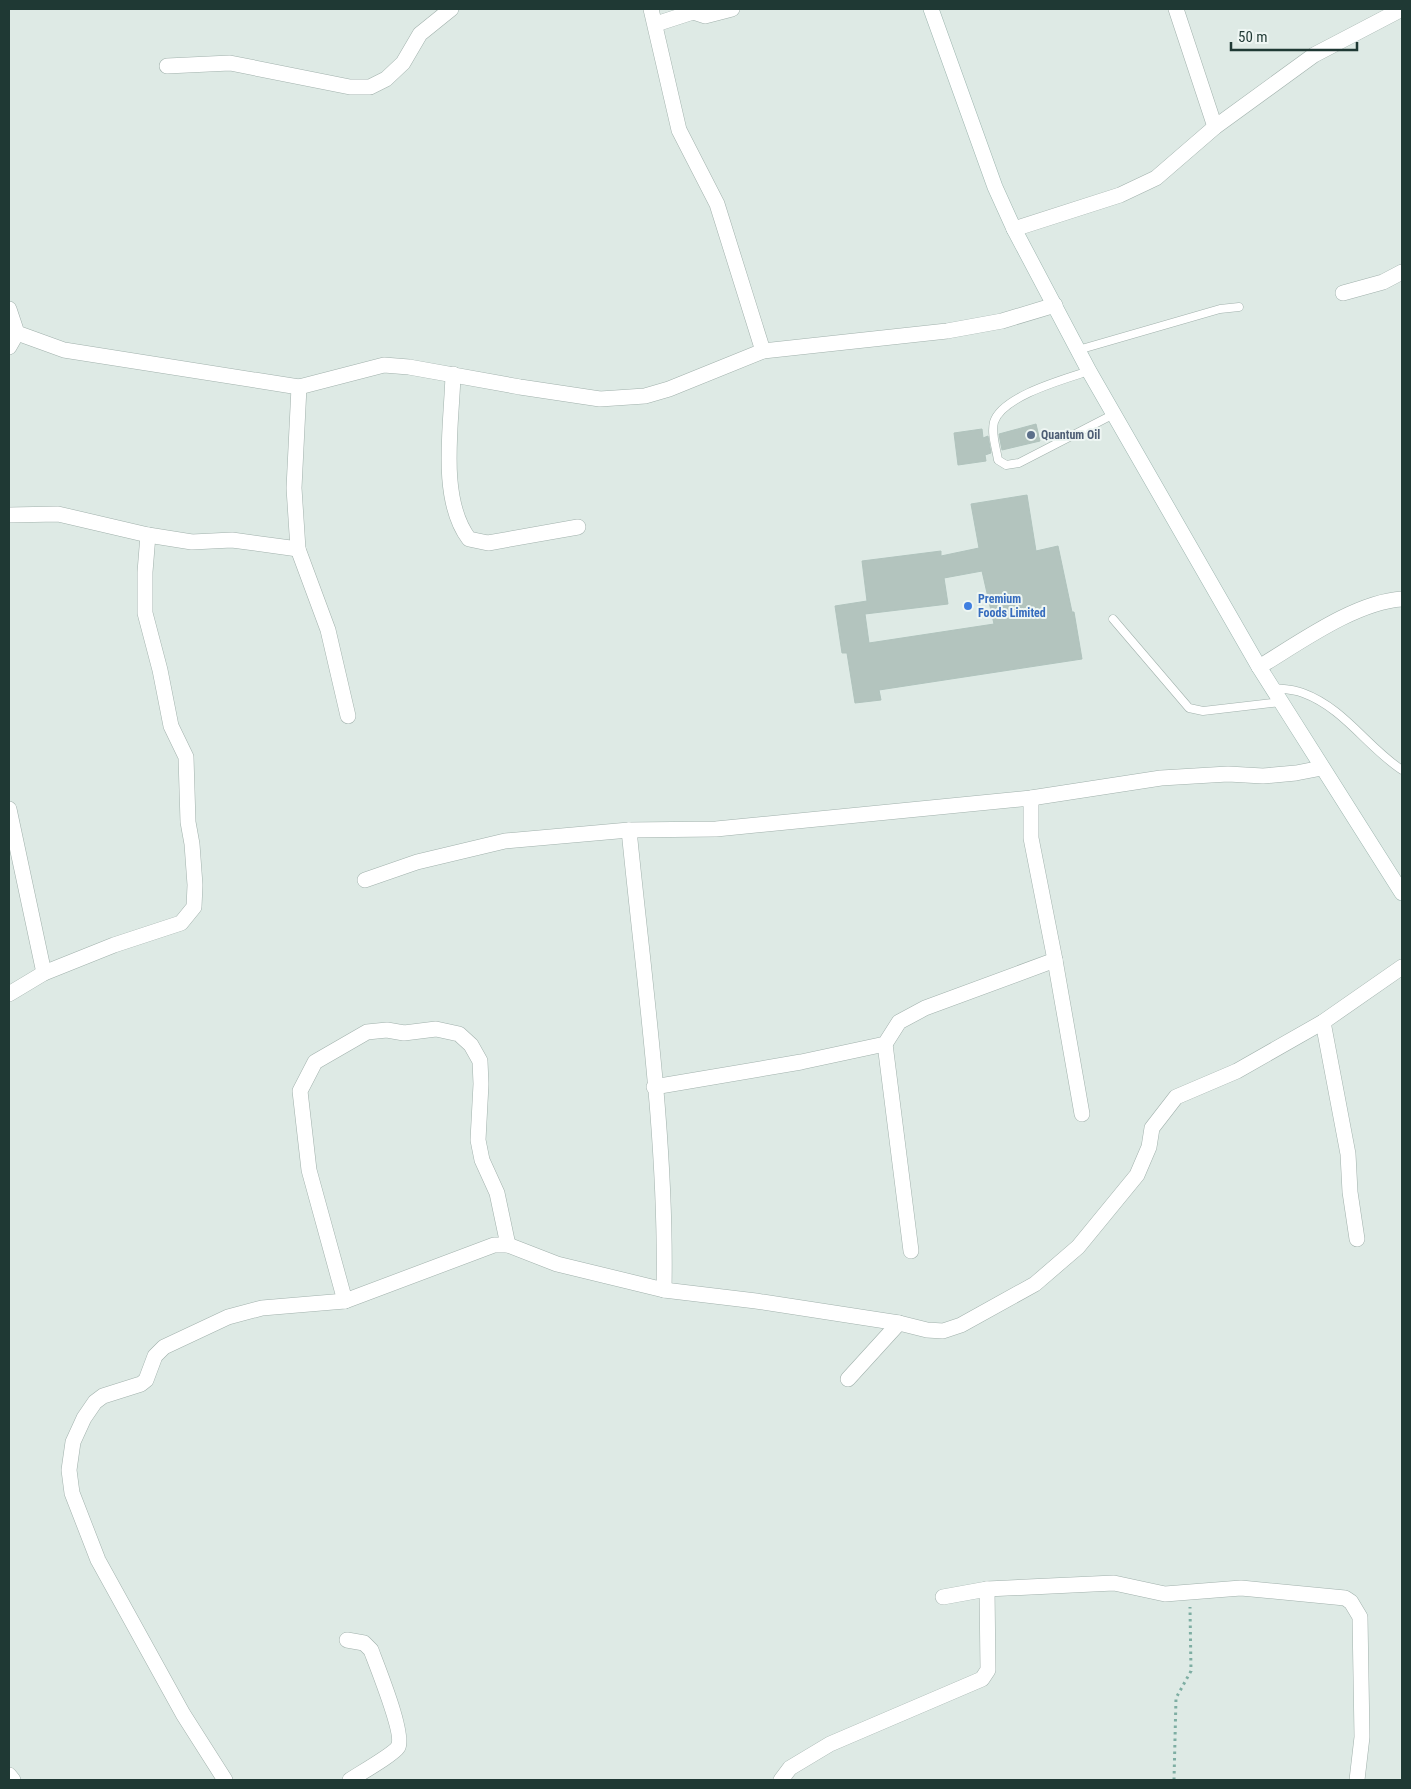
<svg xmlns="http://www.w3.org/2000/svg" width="1411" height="1789" font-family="'Roboto Condensed',sans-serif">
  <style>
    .building { fill: #b3c4be; stroke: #b0c3bd; fill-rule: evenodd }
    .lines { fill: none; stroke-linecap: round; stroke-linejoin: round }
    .service-casing { stroke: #a1b1ac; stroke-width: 9 }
    .minor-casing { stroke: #a1b1ac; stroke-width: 16 }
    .secondary-casing { stroke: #9db5af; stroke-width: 16 }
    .path { stroke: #7eaea3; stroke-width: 3; stroke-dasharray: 2.5 4; stroke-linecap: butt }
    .service { stroke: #fff; stroke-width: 8 }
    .minor { stroke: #fff; stroke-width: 15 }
    .secondary { stroke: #fff; stroke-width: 15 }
    .service-dot { fill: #5c6f8a; stroke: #eef6f3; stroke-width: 2 }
    .shop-dot { fill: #3f7fe0; stroke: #eef6f3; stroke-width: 2 }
    .labels { text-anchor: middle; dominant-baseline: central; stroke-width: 4; stroke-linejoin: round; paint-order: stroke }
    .service-label { font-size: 12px; font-weight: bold; fill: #4e5e75; stroke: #eef6f3; text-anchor: start }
    .shop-label { font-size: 12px; font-weight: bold; fill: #366cbe; stroke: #eef6f3; text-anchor: start }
  </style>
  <rect width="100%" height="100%" fill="#deeae5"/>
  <g class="building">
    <path d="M1036,424L1040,441L1002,450L999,434Z"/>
    <path d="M982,429L983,438L988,436L991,453L985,455L986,461L958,465L954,433Z"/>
    <path d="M1027,495L1036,551L1058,546L1072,612H1074L1082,659L879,690L881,700L855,703L847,653H842L835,606L867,601L862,561L941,551V556L979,548L971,504ZM982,571L994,624L869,643L865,614L948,604L944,578Z"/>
  </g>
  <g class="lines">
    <g class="service-casing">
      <g id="service">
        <path d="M1078,350L1220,309L1239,307"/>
        <path d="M1089,371C1065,379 1002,396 994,422C991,434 996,447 998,460L1006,465L1019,463L1114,414"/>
        <path d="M1113,619L1189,708L1203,711L1281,702"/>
        <path d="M1272,688C1282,689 1293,689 1303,693C1344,708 1367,747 1402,770"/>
      </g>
    </g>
    <g class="minor-casing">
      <g id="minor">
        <path d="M651,9L679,130L717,204L763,351"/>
        <path d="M1176,9L1215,127"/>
        <path d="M656,24L693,12L705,16L732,9"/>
        <path d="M167,66L230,63L350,87H370L386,79L403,63L420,34L451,9"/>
        <path d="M1014,229L1120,195L1156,178L1215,127L1314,55L1402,9"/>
        <path d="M1343,293L1383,282L1402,272"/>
        <path d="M9,309L17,333L64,350L299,387L384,365L409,367L520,387L600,399L645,396L669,389L763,351L947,331L1002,321L1055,305"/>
        <path d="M9,347L17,333"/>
        <path d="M453,374C452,423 438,498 469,539L488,543L578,527"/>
        <path d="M299,387L294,488L298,549L328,630L348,716"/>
        <path d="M9,515L58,514L148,535L192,542L232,540L298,549"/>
        <path d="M1259,667C1299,643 1355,602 1402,599"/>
        <path d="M1031,798V838L1055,960L1082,1114"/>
        <path d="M9,809L44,973"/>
        <path d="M629,830C644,982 667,1138 664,1290"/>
        <path d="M365,880L417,862L505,841L629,830L716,829L1031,798L1161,778L1228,774L1263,776L1296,773L1322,768"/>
        <path d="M9,994L44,973L114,945L181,923L194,907L195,885L192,844L188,822L186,757L171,726L160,670L145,613V572L148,535"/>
        <path d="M1323,1022L1348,1154L1350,1192L1357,1239"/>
        <path d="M885,1044L911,1251"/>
        <path d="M654,1087L801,1062L885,1044L899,1022L925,1008L1055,960"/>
        <path d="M345,1301L309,1170L300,1091L315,1062L367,1032L387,1030L404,1033L436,1029L459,1034L471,1045L480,1061L481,1084L478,1140L482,1160L497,1193L508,1245"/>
        <path d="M848,1379L899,1323"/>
        <path d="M943,1597L987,1589L1114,1583L1165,1594L1241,1588L1345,1598L1351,1602L1360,1617L1362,1737L1357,1780"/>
        <path d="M347,1640L364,1643L371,1650C377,1666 405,1735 398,1747C394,1754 359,1774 350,1780"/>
        <path d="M9,1775L13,1780"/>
        <path d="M225,1780L183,1714L98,1560L72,1493L69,1470L73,1442L84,1418L95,1402L103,1396L141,1384L146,1380L155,1356L164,1347L228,1317L262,1308L345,1301L494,1245H508L557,1264L664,1290L756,1301L899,1323L927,1330L943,1331L961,1325L1035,1284L1078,1247L1137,1175L1149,1147L1152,1128L1176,1097L1237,1071L1323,1022L1402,967"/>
        <path d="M781,1780L790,1768L830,1744L982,1679L988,1670L987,1589"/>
      </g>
    </g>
    <g class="secondary-casing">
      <path id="secondary" d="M931,9L995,187L1014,229L1089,371L1259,667L1402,893"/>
    </g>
    <path class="path" d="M1174,1780L1176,1698L1191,1671L1190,1607"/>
    <use href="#service" class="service"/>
    <use href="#minor" class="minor"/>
    <use href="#secondary" class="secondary"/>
  </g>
  <circle class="service-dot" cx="1031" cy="435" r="5"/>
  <circle class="shop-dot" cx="968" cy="606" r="5"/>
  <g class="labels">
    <g class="service-label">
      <text x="1041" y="435">Quantum Oil</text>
    </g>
    <g class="shop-label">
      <text x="978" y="599">Premium<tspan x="978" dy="14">Foods Limited</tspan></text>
    </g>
  </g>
  <rect width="1411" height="1789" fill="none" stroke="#1f3934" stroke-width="20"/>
  <path d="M1231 42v8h126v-8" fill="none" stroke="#1f3934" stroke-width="2.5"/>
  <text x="1238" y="42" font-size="15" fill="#1f3934" stroke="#eef6f3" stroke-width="4" paint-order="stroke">50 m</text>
</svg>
